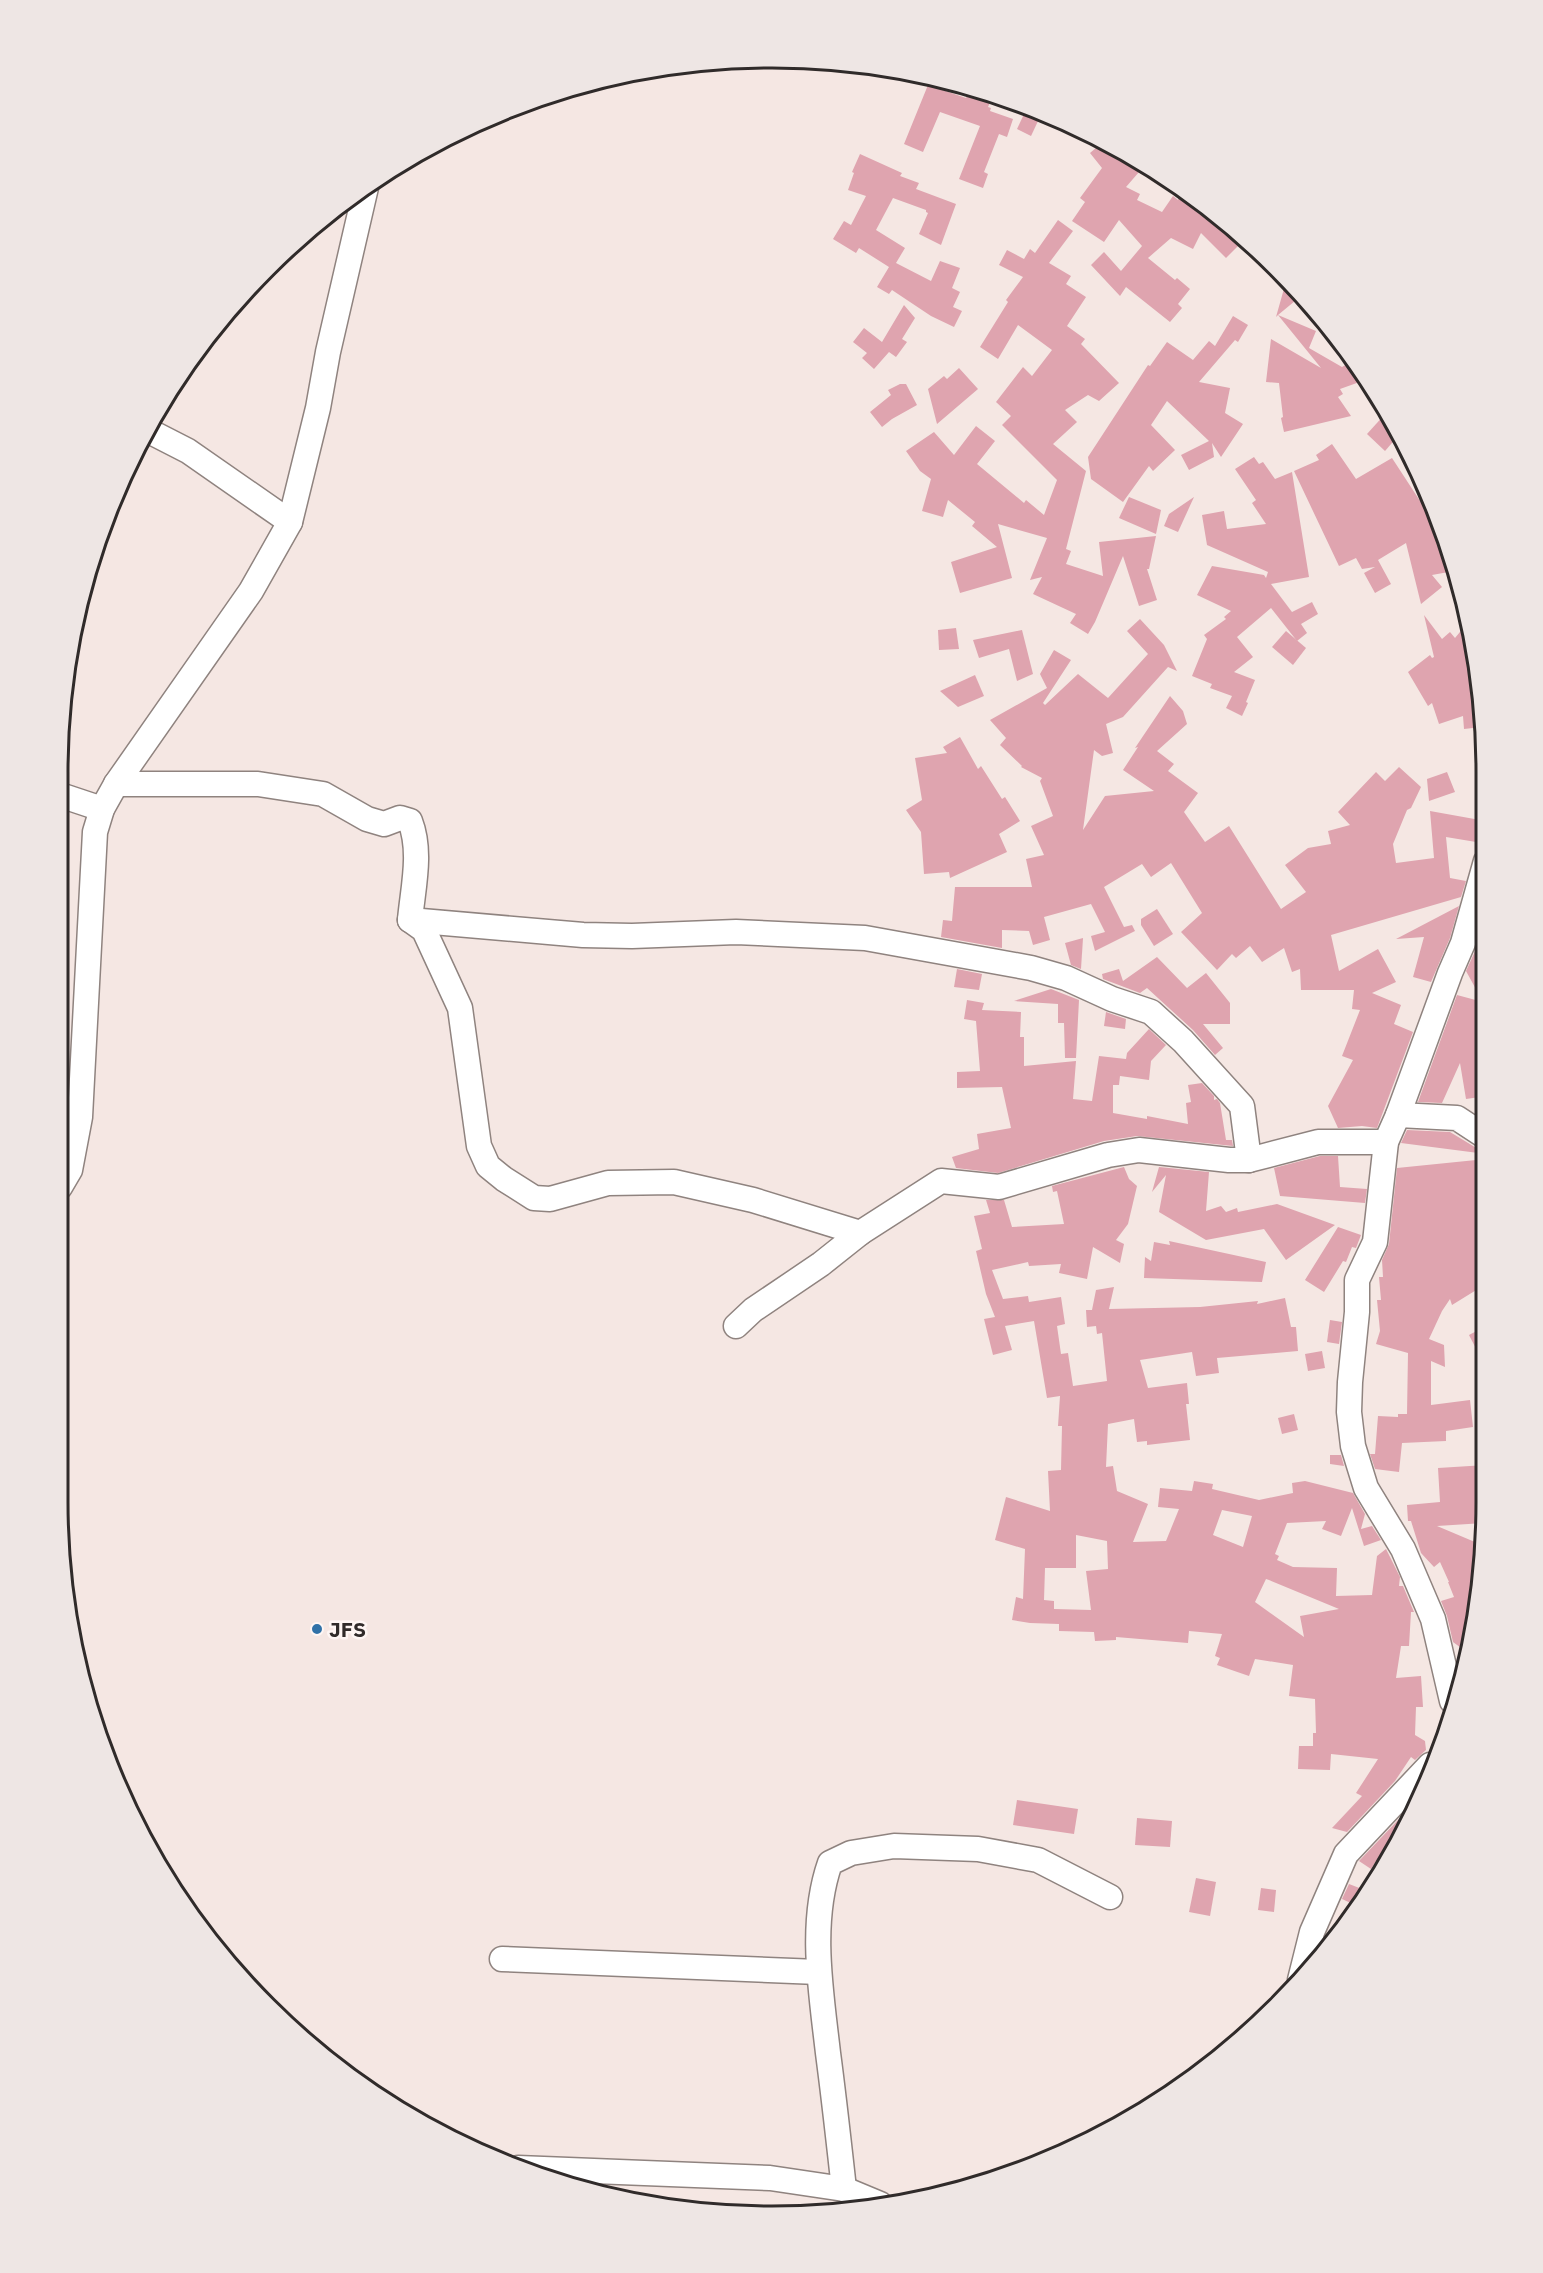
<svg xmlns="http://www.w3.org/2000/svg" width="1543" height="2273" font-family="'IBM Plex Sans',sans-serif">
  <style>
    .building { fill: #dfa4af; fill-rule: evenodd }
    .lines { fill: none; stroke-linecap: round; stroke-linejoin: round }
    .minor-casing { stroke: #8f837f; stroke-width: 27 }
    .minor { stroke: #fff; stroke-width: 24 }
    .poi-dot { fill: #3071a7; stroke: #fef6f4; stroke-width: 2 }
    .labels { text-anchor: middle; dominant-baseline: central; stroke-width: 5; stroke-linejoin: round; paint-order: stroke }
    .poi-label { font-size: 21px; font-weight: bold; fill: #302b2a; stroke: #fef6f4; text-anchor: start }
    .rim { fill: none; stroke: #302b2a; stroke-width: 3 }
  </style>
  <rect width="100%" height="100%" fill="#f5e7e3"/>
  <g class="building">
    <path d="M928,85L966,98L970,89L993,96L988,107L991,108L990,111L1013,119L1007,137L999,134L984,172L988,174L983,188L959,179L980,126L940,112L923,152L904,144Z"/>
    <path d="M1025,112L1039,119L1031,136L1017,129Z"/>
    <path d="M1103,142L1139,172L1126,187L1140,194L1137,200L1162,212L1173,196L1178,200L1182,189L1244,240L1226,258L1201,233L1193,249L1171,238L1148,258L1175,280L1177,278L1190,289L1178,304L1182,308L1170,322L1126,287L1120,296L1091,265L1104,252L1121,271L1142,246L1119,220L1104,242L1072,221L1085,202L1080,198L1102,168L1090,153Z"/>
    <path d="M860,154L902,173L900,176L919,183L916,189L956,204L941,245L919,234L928,213L926,212V210L893,198L876,230L905,248L896,263L931,281L940,261L960,268L952,288L960,292L953,307L962,311L954,327L931,316L892,290L889,294L877,287L889,267L859,248L856,253L833,239L844,221L851,225L866,196L848,190L854,173L852,172Z"/>
    <path d="M1058,220L1073,231L1049,263L1071,276L1066,284L1086,297L1067,326L1085,339L1081,344L1119,383L1099,401L1088,395L1065,410L1077,422L1053,444L1086,471L1066,549L1071,551L1066,564L1103,576L1099,542L1156,536L1149,569H1147L1157,600L1139,606L1123,556L1095,622L1088,634L1070,623L1076,614L1033,594L1042,577L1030,580L1047,538L998,524L1012,578L960,593L951,562L997,547L972,526L975,522L948,500L943,517L922,511L931,479L920,471L906,451L934,432L954,455L976,426L995,441L977,464L1024,503L1026,500L1044,515L1057,480L1002,425L1011,416L996,402L1023,367L1032,376L1052,350L1018,325L998,359L980,347L1008,302L1006,300L1023,277L999,265L1007,250L1024,259L1030,249L1035,253Z"/>
    <path d="M1287,278L1301,296L1278,315L1316,331L1309,348L1342,367L1354,360L1368,379L1340,389L1343,394L1338,397L1351,416L1284,432L1281,418L1283,417L1279,383L1266,382L1271,339L1321,368L1278,315L1276,317Z"/>
    <path d="M904,305L915,318L902,339L907,342L896,357L889,352L874,369L862,358L867,353L853,342L864,328L882,342Z"/>
    <path d="M1233,316L1248,325L1238,342L1235,340L1199,382L1230,388L1225,413L1243,424L1221,457L1212,443L1214,457L1189,470L1181,455L1209,441L1167,401L1151,425L1175,450L1153,471L1149,466L1123,502L1091,479L1088,457L1148,365L1150,366L1167,342L1193,360L1209,341L1215,346Z"/>
    <path d="M959,368L978,389L937,424L928,389L944,376L947,379Z"/>
    <path d="M900,384H906L917,405L892,419L882,427L870,412L891,395L888,390Z"/>
    <path d="M1386,413L1398,436L1385,451L1367,434Z"/>
    <path d="M1332,444L1356,479L1392,458L1422,504L1427,501L1437,516L1454,571L1432,575L1442,587L1421,604L1406,543L1378,560L1391,584L1375,593L1364,573L1375,567L1362,569L1356,558L1339,566L1294,471L1319,460L1316,455Z"/>
    <path d="M1254,457L1259,464L1263,462L1275,479L1292,472L1309,577L1271,584L1292,612L1312,602L1318,614L1301,624L1307,633L1297,641L1271,608L1237,637L1253,657L1234,672L1255,680L1246,702L1248,703L1242,716L1226,708L1232,696L1210,688L1212,684L1192,676L1207,639L1204,635L1226,619L1224,617L1231,611L1197,595L1212,566L1264,575L1266,578L1268,572L1207,545L1202,515L1224,511L1227,529L1266,524L1252,503L1256,500L1235,469Z"/>
    <path d="M1129,497L1161,510L1156,534L1119,518Z"/>
    <path d="M1194,497L1178,532L1164,526L1169,514Z"/>
    <path d="M1424,615L1442,639L1450,632L1455,638L1469,621L1472,632L1482,727L1464,729L1463,716L1439,724L1432,703L1428,706L1408,672L1430,655L1432,658L1434,657Z"/>
    <path d="M1140,619L1164,645L1177,671L1168,667L1123,717L1106,724L1113,753L1102,756L1094,750L1083,830L1105,796L1154,791L1123,770L1138,747L1135,748L1170,696L1183,711L1187,724L1157,751L1174,764L1168,771L1198,793L1184,812L1205,842L1229,826L1281,909L1306,892L1285,865L1308,848L1331,844L1328,831L1350,825L1338,812L1376,772L1385,781L1399,767L1421,787L1411,808L1407,810L1393,844L1396,863L1434,858L1430,811L1480,820L1476,842L1446,837L1450,878L1466,881L1461,897L1331,935L1339,971L1378,949L1396,982L1372,993L1401,1005L1394,1024L1413,1032L1377,1128L1362,1126L1338,1128L1328,1106L1353,1060L1342,1056L1360,1010L1352,1009L1354,990H1301L1300,969L1292,972L1284,948L1262,962L1250,946L1236,958L1232,954L1217,970L1181,932L1202,913L1171,863L1151,877L1142,864L1104,887L1124,927L1132,925L1135,931L1095,951L1091,936L1105,932L1091,904L1044,917L1050,940L1033,945L1029,931L1002,930V948L941,937L943,920L952,921L955,887H1032L1026,859L1044,855L1031,826L1053,816L1040,781L1042,778L1021,767L1022,766L1000,745L1006,738L990,720L1047,688L1040,674L1054,650L1071,660L1043,703L1045,705L1078,674L1108,698L1148,654L1127,631Z"/>
    <path d="M956,628L959,649L939,650L938,630Z"/>
    <path d="M1022,630L1033,674L1017,681L1009,649L979,658L973,640Z"/>
    <path d="M1286,631L1306,648L1293,665L1272,647Z"/>
    <path d="M975,675L984,696L958,707L940,691Z"/>
    <path d="M960,737L978,769L981,766L1002,799L1005,797L1020,821L999,834L1007,852L950,878L949,872L924,874L921,832L906,810L922,800L915,758L947,753L943,747Z"/>
    <path d="M1447,772L1455,792L1429,801L1427,779Z"/>
    <path d="M1459,906L1450,938L1431,982L1413,977L1424,937L1396,939Z"/>
    <path d="M1157,909L1173,934L1154,946L1141,925V919Z"/>
    <path d="M1486,914V1014L1483,1047L1486,1046V1084L1478,1085L1480,1097L1466,1099L1460,1063L1442,1103L1418,1102L1457,995L1483,1002L1466,971L1477,947Z"/>
    <path d="M1083,938L1081,969L1071,965L1065,943Z"/>
    <path d="M1157,957L1187,988L1206,973L1230,1003V1024H1203L1223,1048L1215,1055L1193,1030L1147,988L1140,993L1103,979L1102,974L1119,969L1123,981Z"/>
    <path d="M957,969L982,974L979,990L954,987Z"/>
    <path d="M1051,989L1079,1000L1076,1058H1065L1064,1023H1058V1004L1014,1001Z"/>
    <path d="M967,1000L984,1003L982,1010L1021,1012L1020,1037H1024V1066L1076,1061L1073,1099L1092,1101L1099,1056L1126,1059L1127,1053L1149,1029L1166,1045L1151,1061L1149,1080L1120,1076L1119,1085H1113V1113L1147,1119V1116L1188,1124L1186,1103L1191,1102L1188,1085L1202,1083L1214,1096V1100L1217,1099L1220,1103L1226,1140H1232L1233,1146L1137,1136L1104,1141L998,1173L956,1168L952,1157L979,1149L977,1134L1011,1128L1002,1087L957,1088V1072L980,1071L976,1021L964,1019Z"/>
    <path d="M1106,1012L1126,1019L1125,1029L1104,1026Z"/>
    <path d="M1407,1130L1450,1132L1478,1149L1486,1151V1154L1401,1143Z"/>
    <path d="M1320,1156H1338L1340,1187L1367,1189L1365,1203L1280,1196L1274,1168Z"/>
    <path d="M1486,1159V1284L1452,1305L1450,1299L1442,1311L1429,1339L1444,1345L1445,1367L1431,1361V1405L1470,1400L1473,1427L1446,1431V1441L1402,1443L1399,1472L1375,1469L1370,1454H1375L1378,1416L1398,1417V1414H1407L1408,1353L1376,1344L1380,1331L1377,1300H1381L1379,1277H1383L1382,1260L1389,1244L1397,1168Z"/>
    <path d="M1124,1167L1129,1179L1137,1186L1128,1224L1116,1240L1124,1244L1120,1263L1093,1247L1087,1279L1059,1273L1061,1264L1029,1266L1028,1262L992,1270L1003,1299L1028,1296L1029,1302L1061,1297L1065,1324L1057,1326L1061,1354L1068,1353L1073,1386L1107,1381L1102,1333L1097,1334L1096,1326L1087,1327L1086,1310H1092L1096,1290L1114,1287L1109,1309L1200,1307L1258,1301L1257,1304L1285,1298L1291,1327H1296L1298,1351L1217,1358L1219,1373L1196,1376L1192,1352L1140,1360L1148,1388L1187,1383L1189,1404H1186L1190,1440L1147,1445V1441L1137,1442L1134,1419L1108,1424L1106,1467L1113,1466L1117,1491L1148,1504L1133,1542L1166,1541L1179,1509L1158,1507L1160,1488L1192,1491L1194,1481L1213,1484L1212,1489L1259,1500L1293,1493L1292,1483L1305,1481L1353,1493L1365,1514L1361,1529L1372,1526L1381,1540L1364,1546L1352,1508L1341,1536L1322,1529L1326,1521L1287,1523L1275,1554L1279,1556L1277,1560L1293,1567L1337,1568L1336,1596L1372,1595L1377,1556L1386,1549L1400,1577L1399,1586H1403L1414,1612H1411L1409,1646H1401L1396,1678L1421,1676L1423,1707H1416L1415,1735L1425,1741L1426,1750L1415,1760L1411,1757L1395,1781L1347,1832L1332,1828L1362,1796L1356,1793L1378,1759L1331,1754L1330,1770L1298,1769L1299,1746H1313V1733H1316L1315,1699L1289,1696L1293,1665L1255,1659L1249,1676L1217,1665L1220,1658L1215,1656L1222,1634L1189,1631L1188,1643L1116,1637V1640L1095,1641L1094,1632L1059,1631V1624L1030,1623L1012,1620L1016,1597L1023,1599L1025,1549L995,1540L1006,1497L1050,1511L1048,1471L1061,1470L1062,1426H1058L1060,1396L1047,1398L1034,1321L1005,1326L1012,1350L993,1355L984,1319L995,1317L986,1294L976,1251L982,1249L974,1216L990,1213L986,1200H1004L1012,1227L1064,1224L1057,1191L1053,1192L1052,1186ZM1222,1510L1252,1516L1243,1547L1213,1535ZM1076,1535L1107,1541L1108,1569L1086,1571L1091,1610L1054,1609V1601L1044,1600L1045,1568H1076ZM1266,1579L1269,1580L1339,1609L1300,1616L1304,1637L1255,1602Z"/>
    <path d="M1159,1167L1209,1172L1206,1211L1221,1206L1226,1212L1237,1208L1238,1212L1277,1204L1335,1225L1286,1260L1264,1229L1206,1240L1159,1212L1166,1175L1152,1192Z"/>
    <path d="M1338,1227L1361,1235L1356,1248L1352,1247L1346,1262L1343,1261L1324,1292L1305,1280Z"/>
    <path d="M1169,1241L1266,1262L1262,1282L1144,1278L1145,1257L1151,1261L1154,1242L1170,1245Z"/>
    <path d="M1330,1320L1342,1322L1339,1344L1327,1342Z"/>
    <path d="M1486,1326V1368L1469,1335Z"/>
    <path d="M1322,1351L1325,1368L1308,1371L1305,1354Z"/>
    <path d="M1294,1414L1298,1430L1282,1434L1278,1418Z"/>
    <path d="M1330,1455H1341L1344,1466L1330,1464Z"/>
    <path d="M1486,1465L1484,1523L1437,1526L1482,1545L1472,1641L1468,1653L1453,1642L1447,1616L1441,1601L1454,1597L1448,1582H1449L1440,1562L1434,1567L1421,1553L1411,1521H1408L1407,1505L1440,1502L1438,1468Z"/>
    <path d="M1419,1798L1412,1818L1382,1866L1376,1861L1371,1869L1359,1861Z"/>
    <path d="M1017,1800L1078,1809L1074,1834L1013,1825Z"/>
    <path d="M1137,1818L1172,1821L1170,1847L1135,1845Z"/>
    <path d="M1196,1878L1216,1882L1210,1916L1189,1912Z"/>
    <path d="M1349,1884L1362,1889L1355,1905L1342,1899Z"/>
    <path d="M1261,1888L1276,1890L1274,1912L1258,1910Z"/>
  </g>
  <g class="lines">
    <g class="minor-casing">
      <g id="minor">
        <path d="M147,430L188,451L290,522"/>
        <path d="M116,784H258L323,794L367,819L384,824L400,818L410,821C422,852 413,887 410,920L424,930L460,1008L479,1146L488,1166L504,1179L534,1198L550,1199L608,1183L674,1182L753,1200L860,1233"/>
        <path d="M57,794L102,809"/>
        <path d="M410,920L583,935L632,936L736,932L865,938L1031,968L1066,978L1112,999L1151,1012L1183,1041L1242,1106L1249,1160"/>
        <path d="M1398,1115L1457,1118L1486,1137"/>
        <path d="M60,1187L70,1170L80,1117L95,832L102,809L116,784L251,591L290,522L318,408L328,352L367,183"/>
        <path d="M736,1326L753,1310L821,1264L860,1233L941,1181L999,1187L1108,1155L1139,1150L1229,1160H1249L1318,1142H1386"/>
        <path d="M1452,1701L1433,1619L1403,1549L1366,1488L1353,1446L1349,1412L1350,1382L1357,1312V1280L1375,1242L1386,1142L1398,1115L1450,973L1463,943L1486,861"/>
        <path d="M502,1959L818,1972"/>
        <path d="M1300,1980L1312,1932L1346,1854L1430,1765"/>
        <path d="M518,2168L770,2178L844,2189L880,2204"/>
        <path d="M844,2189C839,2144 834,2098 828,2053C821,1991 809,1923 830,1863L851,1853L894,1846L978,1849L1038,1860L1110,1897"/>
      </g>
    </g>
    <use href="#minor" class="minor"/>
  </g>
  <circle class="poi-dot" cx="317" cy="1629" r="6"/>
  <g class="labels">
    <g class="poi-label">
      <text x="329" y="1629">JFS</text>
    </g>
  </g>
  <path d="M0 0H1543V2273H0ZM772 68H772A704 704 0 0 1 1476 772V1502A704 704 0 0 1 772 2206H772A704 704 0 0 1 68 1502V772A704 704 0 0 1 772 68Z" fill="#eee6e4" fill-rule="evenodd"/>
  <path class="rim" d="M772 68H772A704 704 0 0 1 1476 772V1502A704 704 0 0 1 772 2206H772A704 704 0 0 1 68 1502V772A704 704 0 0 1 772 68Z"/>
</svg>
